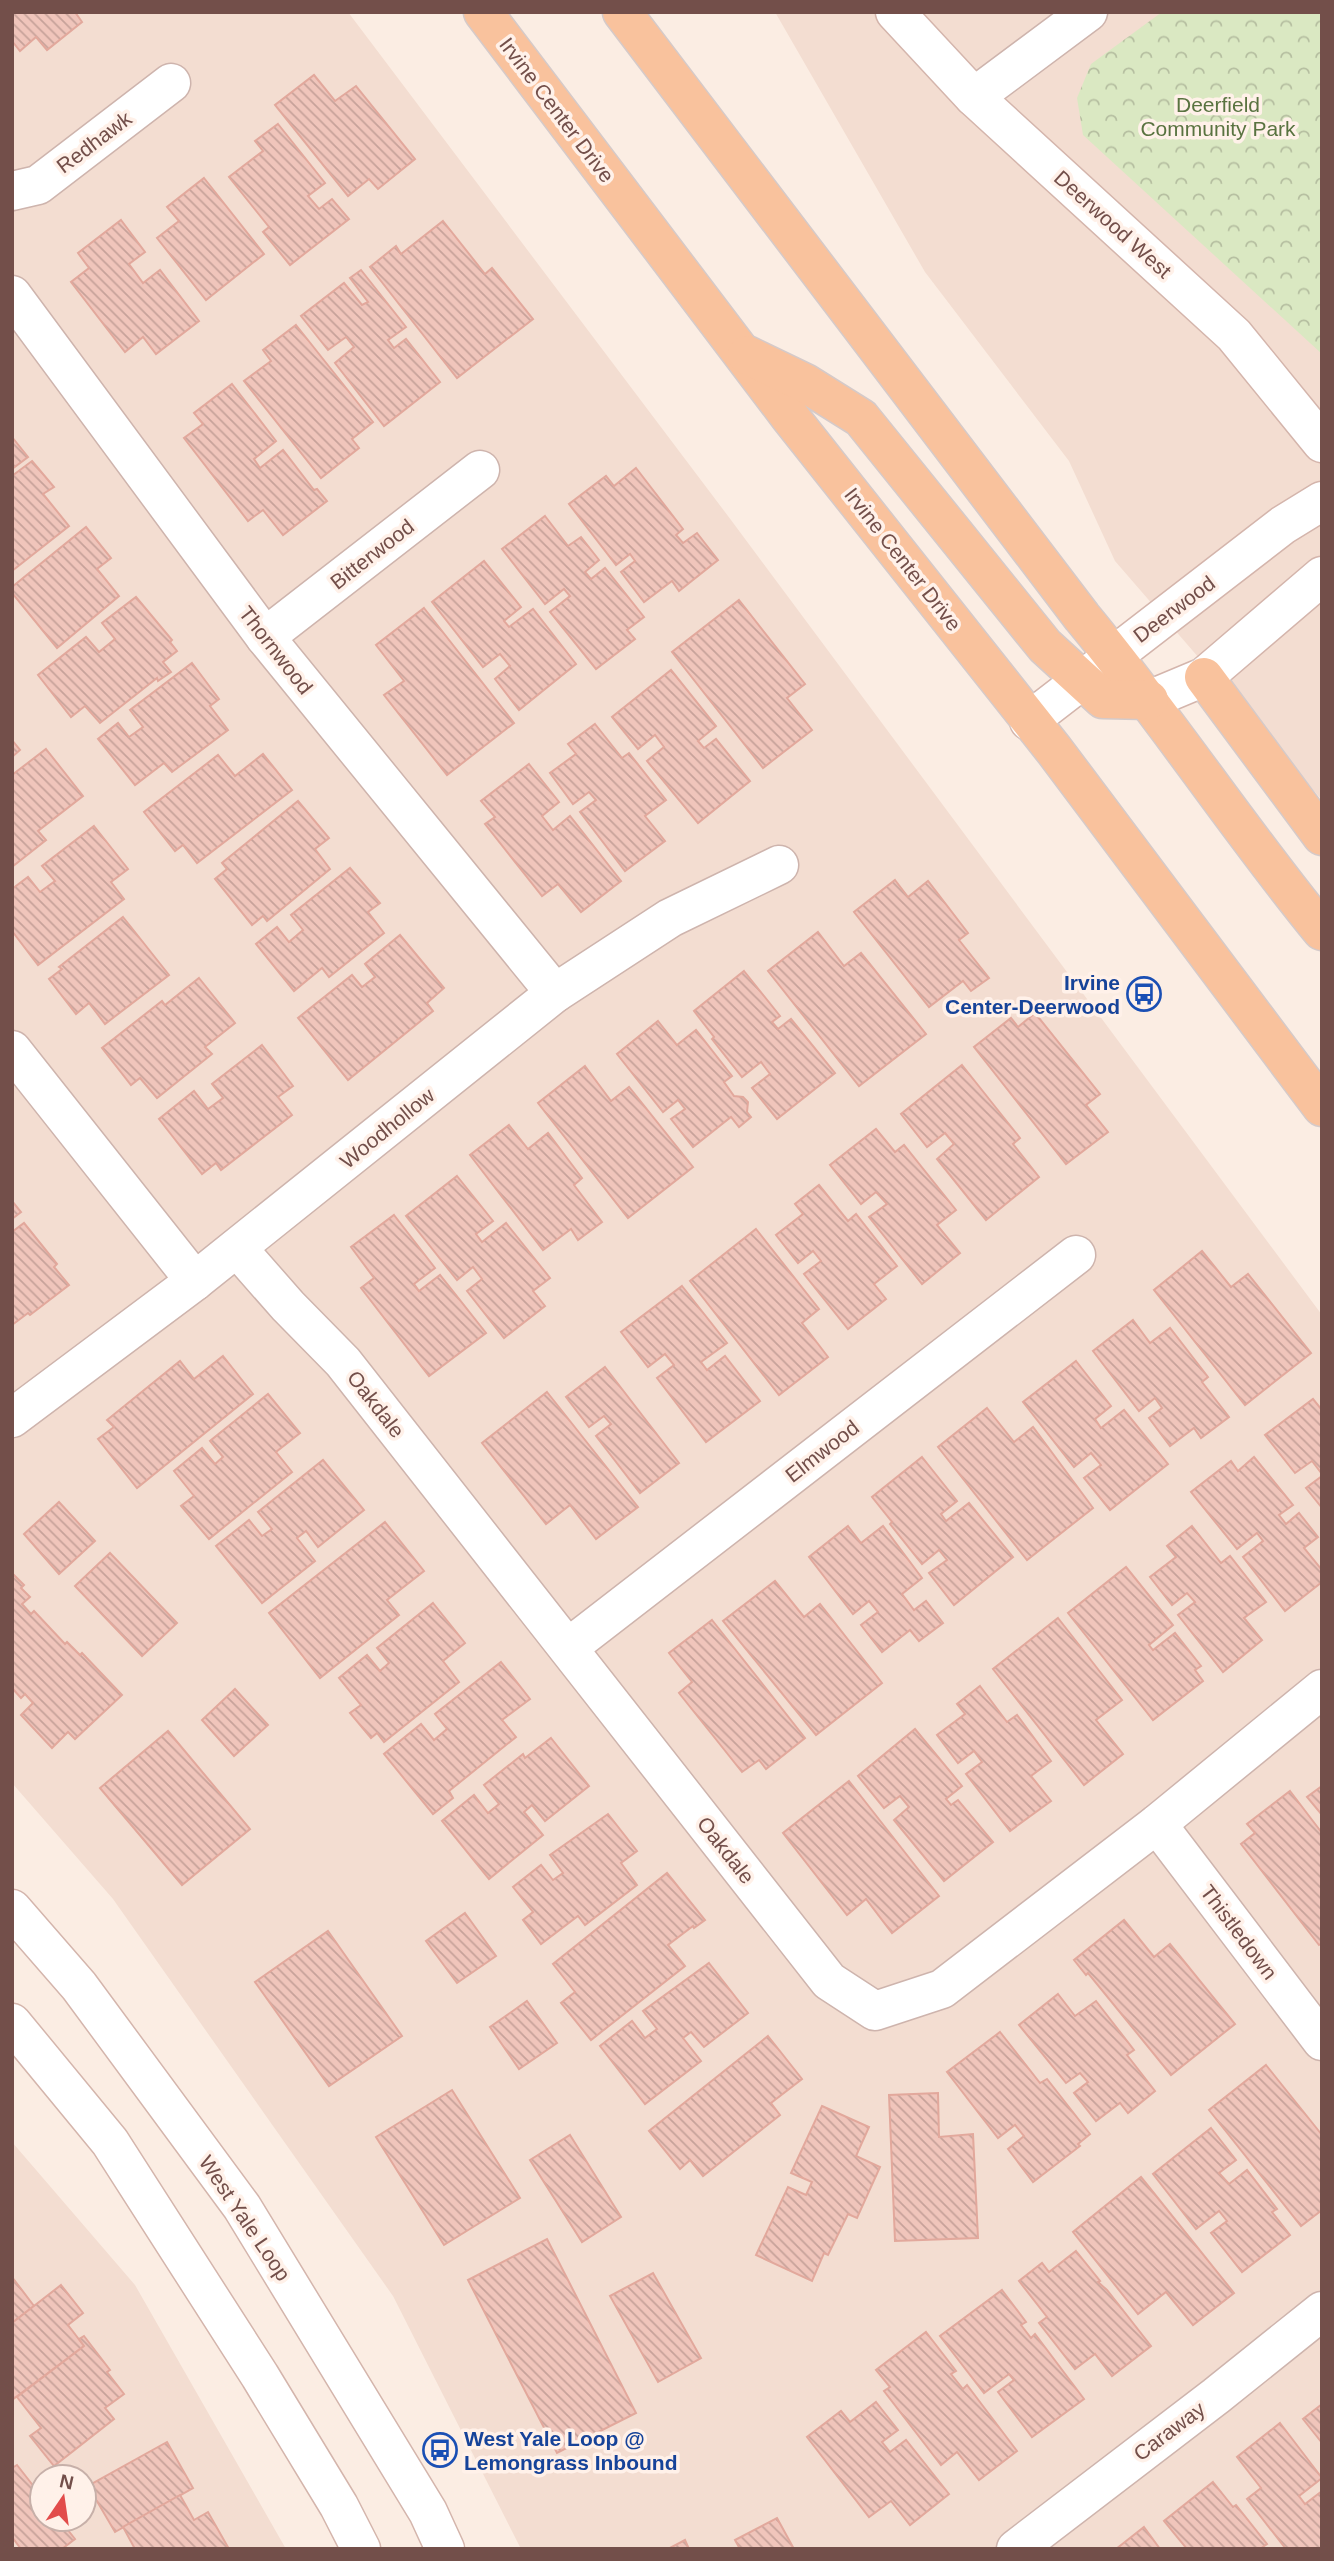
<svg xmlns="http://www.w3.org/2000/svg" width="1334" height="2561" font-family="Helvetica,sans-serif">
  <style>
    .residential { fill: #f3ddd1; fill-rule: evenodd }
    .park { fill: url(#park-crowns) }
    .building { fill: url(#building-back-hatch); stroke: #e2a89c; stroke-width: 2 }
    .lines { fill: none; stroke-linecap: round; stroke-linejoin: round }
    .street-casing { stroke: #ceb4ad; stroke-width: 41 }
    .secondary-casing { stroke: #d4b5ac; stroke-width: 41 }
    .primary-casing { stroke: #d5cac9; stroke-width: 41 }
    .street { stroke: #fff; stroke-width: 38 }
    .secondary { stroke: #fff; stroke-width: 38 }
    .primary { stroke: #f9c29d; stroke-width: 38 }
    .labels { text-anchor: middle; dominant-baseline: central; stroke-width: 7; stroke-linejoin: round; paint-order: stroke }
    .park-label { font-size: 21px; fill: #597340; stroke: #fff1e9 }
    .street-label { font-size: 21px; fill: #734f4a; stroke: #fff1e9 }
    .transit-label { font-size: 21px; font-weight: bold; fill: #164399; stroke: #fff1e9; text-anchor: end }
  </style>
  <defs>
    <pattern id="park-crowns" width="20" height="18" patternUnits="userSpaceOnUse" patternTransform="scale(1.75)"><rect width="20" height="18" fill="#dae8c2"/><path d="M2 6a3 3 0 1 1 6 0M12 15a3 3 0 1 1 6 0" fill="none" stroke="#b5bea0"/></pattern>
    <pattern id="building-back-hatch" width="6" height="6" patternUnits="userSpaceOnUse" patternTransform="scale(1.75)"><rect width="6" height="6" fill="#f0c5bb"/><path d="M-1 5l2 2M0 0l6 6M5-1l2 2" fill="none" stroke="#c7a29a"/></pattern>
  </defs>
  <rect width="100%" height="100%" fill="#fbede3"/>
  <g class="residential">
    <path d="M12,12H348L731,520L1322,1315V2549H521L393,2296L113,1899L12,1783Z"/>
    <path d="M775,12H1322V800L1115,561L1069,461L925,272Z"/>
    <path d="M12,2142L135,2285L286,2549H12ZM42,2477H84V2519H42Z"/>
  </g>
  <path class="park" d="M1162,12H1322V354L1083,135L1077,98L1091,64Z"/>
  <g class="building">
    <path d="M12,12H75L82,22L47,50L36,37L20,51L12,41Z"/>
    <path d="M314,75L335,101L356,86L415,159L378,189L369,179L348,196L275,105Z"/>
    <path d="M278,124L325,183L308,196L319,209L332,199L349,219L290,265L263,232L269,227L229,177L263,151L255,141Z"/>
    <path d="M204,178L264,254L206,300L157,238L179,221L167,207Z"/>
    <path d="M121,220L145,252L129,264L143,283L160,270L199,321L156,354L143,337L125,352L71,282L89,268L78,253Z"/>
    <path d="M443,221L485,274L492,268L533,319L457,378L370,267L396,246L401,254Z"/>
    <path d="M361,270L406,327L388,340L394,348L406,339L440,382L384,426L335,363L354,347L346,337L328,350L301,316L344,283L362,305L368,302L350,278Z"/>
    <path d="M296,325L373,422L352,439L359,448L321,478L244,381L271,361L263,350Z"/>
    <path d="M232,384L276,441L254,459L260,468L283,450L314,490L317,489L327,501L283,535L263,510L248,521L184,438L203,424L194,413Z"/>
    <path d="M12,437L28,457L12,469Z"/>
    <path d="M32,461L54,487L43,494L69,526L12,571V476Z"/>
    <path d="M636,468L683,529L676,535L683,543L697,533L718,560L679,591L672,581L644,602L621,572L635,561L630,554L616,565L569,504L606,476L614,486Z"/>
    <path d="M545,516L568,546L581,537L599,560L585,572L591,579L605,568L644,617L627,630L635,639L596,669L550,612L570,596L564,589L545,604L502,549Z"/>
    <path d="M86,527L111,558L97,569L119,596L57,648L12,593V587Z"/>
    <path d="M484,561L521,607L504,621L509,627L533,609L576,664L519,710L495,679L510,666L500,654L483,667L432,602Z"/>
    <path d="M136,597L172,640L170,642L177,651L163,662L171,672L158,681L157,678L100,723L85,706L71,717L38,675L86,637L99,652L115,639L102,623Z"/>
    <path d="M739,600L805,684L787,698L812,730L763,768L672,652Z"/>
    <path d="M424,608L514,723L447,775L384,695L404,681L376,645Z"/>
    <path d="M192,663L219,699L210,706L228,730L172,772L164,763L135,785L98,739L118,723L129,737L143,727L130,710Z"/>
    <path d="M671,670L716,726L698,741L704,748L716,739L750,781L698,823L647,761L664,747L655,735L638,749L612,717Z"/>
    <path d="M595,724L622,758L629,753L666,800L645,816L665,841L625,871L580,812L596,800L589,792L573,804L550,773L576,754L568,744Z"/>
    <path d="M12,740L20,750L12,757Z"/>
    <path d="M46,749L83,796L38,831L46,840L12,867V775Z"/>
    <path d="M263,754L292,790L197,863L183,845L175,851L144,812L218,755L235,776Z"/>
    <path d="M529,764L559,802L542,816L553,830L570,816L621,881L581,912L558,884L542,896L485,824L495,817L481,801Z"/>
    <path d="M298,801L329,838L315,849L330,869L267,921L263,916L252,925L215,879L227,869L222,863Z"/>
    <path d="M94,826L128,869L111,882L124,899L38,965L12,931V889L28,877L40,892L55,881L42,866Z"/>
    <path d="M350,868L380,903L368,912L384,933L329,977L322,968L294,991L256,944L277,927L289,942L303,930L291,915Z"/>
    <path d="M895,880L908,897L928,881L968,933L959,940L989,978L971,991L963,981L929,1007L854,912Z"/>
    <path d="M123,917L169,975L105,1024L89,1003L76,1014L49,979L62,969L59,967Z"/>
    <path d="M818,932L844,966L861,953L926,1034L859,1086L768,971Z"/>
    <path d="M400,935L444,988L427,1003L433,1011L348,1080L298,1018L352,975L362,987L375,977L365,964Z"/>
    <path d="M744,971L780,1016L772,1022L778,1029L791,1019L835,1073L777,1119L752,1088L770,1074L761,1062L742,1077L712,1039L714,1037L694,1011Z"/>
    <path d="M199,978L235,1023L205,1047L212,1054L157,1098L140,1078L131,1085L102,1048L162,1001L165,1005Z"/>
    <path d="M1035,1013L1100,1094L1086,1105L1108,1132L1066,1164L974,1047L1011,1018L1018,1027Z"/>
    <path d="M658,1021L677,1045L696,1030L732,1076L724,1082L734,1096L743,1097L748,1102L747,1112L751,1117L739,1127L731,1117L693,1147L671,1119L685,1109L678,1100L663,1112L617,1054Z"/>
    <path d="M262,1045L293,1086L278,1097L292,1115L221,1170L216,1163L202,1174L159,1119L194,1091L208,1109L223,1098L212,1084Z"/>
    <path d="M962,1065L1020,1138L1013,1144L1039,1177L986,1220L937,1159L954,1144L945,1133L927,1147L901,1114Z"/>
    <path d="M585,1066L611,1101L629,1087L693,1167L628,1218L538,1103Z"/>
    <path d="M509,1125L528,1149L548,1133L582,1178L574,1185L602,1222L578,1240L571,1229L543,1250L470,1155Z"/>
    <path d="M876,1129L895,1152L904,1145L956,1210L937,1225L960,1253L922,1284L869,1217L887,1204L876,1192L861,1204L830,1165Z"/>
    <path d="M457,1176L493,1221L476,1234L482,1242L506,1223L550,1278L533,1291L545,1306L504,1338L467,1291L482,1279L473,1267L457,1280L406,1216Z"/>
    <path d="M819,1185L848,1221L856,1214L897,1266L874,1284L886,1299L848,1329L804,1274L821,1261L813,1251L798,1263L776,1235L803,1214L795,1204Z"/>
    <path d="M12,1201L21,1212L12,1219Z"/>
    <path d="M394,1215L435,1268L414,1284L419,1291L440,1275L486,1333L429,1376L361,1288L374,1278L351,1247Z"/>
    <path d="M24,1223L57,1264L54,1267L69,1285L30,1315L28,1313L12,1325V1232Z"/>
    <path d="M756,1229L819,1309L802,1323L828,1357L779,1395L690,1281Z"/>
    <path d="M1202,1251L1231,1287L1248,1274L1311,1353L1245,1405L1154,1290Z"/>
    <path d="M682,1286L727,1343L701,1362L707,1370L725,1356L760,1401L706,1442L657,1378L674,1365L665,1354L648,1367L621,1332Z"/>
    <path d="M1133,1320L1150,1343L1170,1328L1208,1377L1202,1382L1229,1417L1201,1438L1194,1428L1170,1446L1149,1418L1162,1408L1155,1398L1139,1411L1093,1351Z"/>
    <path d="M223,1356L253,1394L137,1488L98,1439L114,1427L107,1420L180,1361L194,1379Z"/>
    <path d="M1076,1361L1111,1406L1095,1419L1101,1428L1124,1410L1168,1464L1110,1510L1084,1478L1101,1465L1091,1453L1074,1467L1023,1402Z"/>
    <path d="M605,1367L679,1463L640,1493L596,1436L611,1424L604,1416L589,1427L566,1397Z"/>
    <path d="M547,1392L638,1507L596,1539L570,1505L546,1524L482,1443Z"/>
    <path d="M268,1394L300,1433L276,1452L292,1472L209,1539L181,1506L194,1496L174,1471L202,1448L215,1464L223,1457L210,1441Z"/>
    <path d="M1313,1399L1322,1410V1474L1312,1461L1295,1473L1265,1435Z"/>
    <path d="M987,1408L1014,1442L1033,1427L1093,1508L1027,1560L938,1447Z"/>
    <path d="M922,1457L957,1501L941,1514L946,1521L969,1503L1013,1557L954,1605L929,1573L947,1560L939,1550L922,1564L890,1524L892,1522L872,1497Z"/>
    <path d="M1254,1457L1293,1505L1279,1515L1286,1524L1299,1513L1318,1537L1304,1548L1322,1570V1582L1285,1611L1243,1557L1263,1541L1257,1533L1237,1549L1191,1492L1231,1461L1238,1471Z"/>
    <path d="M323,1460L364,1510L318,1547L306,1531L297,1538L315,1561L262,1603L216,1546L249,1520L262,1536L272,1529L258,1512Z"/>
    <path d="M1322,1476V1508L1306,1488Z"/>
    <path d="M59,1502L95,1541L59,1574L24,1534Z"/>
    <path d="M385,1522L424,1571L387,1600L399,1615L320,1678L269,1613Z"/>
    <path d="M848,1526L861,1543L883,1526L922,1578L902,1594L914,1610L926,1601L943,1623L919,1641L910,1630L882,1652L861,1625L878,1612L869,1601L853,1614L809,1557Z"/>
    <path d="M1192,1526L1221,1563L1230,1556L1266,1602L1244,1618L1262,1640L1223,1672L1178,1615L1195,1602L1187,1593L1172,1605L1150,1577L1176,1557L1167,1546Z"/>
    <path d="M110,1553L177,1623L142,1656L75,1586Z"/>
    <path d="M1126,1567L1173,1625L1149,1645L1153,1650L1175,1633L1201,1666L1195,1670L1203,1681L1153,1720L1068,1613Z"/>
    <path d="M12,1573L24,1585L21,1588L30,1597L22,1604L31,1614L34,1611L65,1644L67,1642L80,1655L82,1653L122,1695L75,1739L68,1732L52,1748L21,1715L33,1703L25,1694L21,1698L12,1688Z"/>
    <path d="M775,1581L804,1617L820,1604L882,1683L816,1735L723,1621Z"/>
    <path d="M433,1603L465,1643L443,1661L459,1682L384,1742L377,1733L371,1738L350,1713L361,1705L339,1678L367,1655L380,1671L389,1663L377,1648Z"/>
    <path d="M1058,1618L1122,1700L1096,1720L1123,1754L1084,1785L993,1669Z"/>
    <path d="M712,1620L805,1738L766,1769L759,1760L742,1772L679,1693L692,1682L669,1653Z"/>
    <path d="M501,1662L530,1699L502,1720L516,1737L449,1791L453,1798L433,1814L384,1754L421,1724L434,1740L447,1729L435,1714Z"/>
    <path d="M980,1686L1007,1722L1017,1715L1051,1761L1031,1776L1051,1801L1010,1831L966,1774L982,1762L974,1751L958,1763L937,1735L965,1714L957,1704Z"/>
    <path d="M235,1689L268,1725L234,1756L202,1720Z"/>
    <path d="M915,1729L962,1786L946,1799L951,1805L958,1800L993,1842L944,1881L894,1820L909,1807L900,1796L884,1808L858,1776Z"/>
    <path d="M168,1731L250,1829L182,1885L100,1788Z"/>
    <path d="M551,1738L589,1786L545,1821L532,1805L524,1812L543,1835L489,1879L442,1821L474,1795L488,1813L499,1804L484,1785L523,1754L525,1758Z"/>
    <path d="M849,1781L939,1896L892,1933L866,1899L847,1915L783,1833Z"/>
    <path d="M1322,1786V1815L1307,1797Z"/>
    <path d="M1290,1791L1322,1833V1943L1319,1945L1241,1844L1255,1833L1247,1824Z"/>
    <path d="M608,1814L637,1851L621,1863L637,1885L585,1925L578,1916L541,1944L523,1920L533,1912L513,1887L541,1865L553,1880L563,1873L550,1855Z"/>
    <path d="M667,1873L705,1920L694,1928L693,1926L668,1945L685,1966L591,2040L561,2003L575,1992L553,1964Z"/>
    <path d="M465,1913L496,1956L457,1983L426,1941Z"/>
    <path d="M1124,1920L1154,1957L1170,1944L1235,2024L1171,2075L1088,1973L1086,1975L1074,1960Z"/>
    <path d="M328,1931L402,2036L329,2086L255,1982Z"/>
    <path d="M709,1963L748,2013L704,2047L691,2032L683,2038L701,2061L645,2104L600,2046L632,2021L645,2038L657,2029L643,2011Z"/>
    <path d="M1058,1994L1075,2016L1096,2001L1134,2050L1127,2055L1155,2091L1128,2113L1120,2103L1096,2121L1074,2093L1088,2082L1080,2073L1066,2083L1019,2025Z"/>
    <path d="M527,2001L557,2043L519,2069L490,2027Z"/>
    <path d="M1000,2032L1040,2083L1047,2079L1090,2134L1078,2144L1080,2146L1033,2182L1008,2149L1024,2136L1015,2125L998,2138L947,2072Z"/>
    <path d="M768,2036L802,2079L771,2103L780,2115L703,2176L690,2160L680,2169L649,2131Z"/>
    <path d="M1266,2065L1322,2135V2210L1301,2226L1209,2110Z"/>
    <path d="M452,2090L520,2198L444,2245L376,2137Z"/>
    <path d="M938,2093L939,2137L973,2134L978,2238L895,2241L889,2095Z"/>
    <path d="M822,2106L869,2127L856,2156L880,2167L857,2218L848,2214L828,2255L824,2253L812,2281L756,2255L788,2187L806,2195L812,2182L791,2173Z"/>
    <path d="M1211,2128L1236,2160L1219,2173L1229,2184L1247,2170L1277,2209L1272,2212L1290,2235L1242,2272L1211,2233L1227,2221L1219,2211L1196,2229L1153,2174Z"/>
    <path d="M570,2135L621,2217L582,2242L530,2160Z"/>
    <path d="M1141,2177L1234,2293L1193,2325L1166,2292L1138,2314L1073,2232Z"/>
    <path d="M547,2239L636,2413L557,2453L468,2280Z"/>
    <path d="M1076,2251L1100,2281L1098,2282L1107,2290L1151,2346L1112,2376L1095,2354L1075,2369L1039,2323L1047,2317L1019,2281L1042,2263L1049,2272Z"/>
    <path d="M653,2273L701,2358L658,2382L610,2296Z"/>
    <path d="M12,2277L34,2306L12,2323Z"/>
    <path d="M61,2285L83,2313L68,2325L84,2346L12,2400V2323Z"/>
    <path d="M1002,2290L1026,2322L1021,2325L1031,2338L1035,2334L1084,2399L1032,2437L998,2392L1014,2380L1009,2374L984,2393L940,2336Z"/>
    <path d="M926,2332L956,2371L951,2374L963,2389L967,2385L1017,2451L979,2480L957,2452L941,2465L884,2391L890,2387L876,2370Z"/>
    <path d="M84,2336L110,2370L107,2372L124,2394L105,2408L114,2419L54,2466L30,2436L41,2428L17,2397L84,2346L79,2339Z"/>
    <path d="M876,2402L898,2430L882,2442L890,2452L906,2440L949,2494L910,2525L891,2501L869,2517L807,2437L841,2411L850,2422Z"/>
    <path d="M1322,2404V2443L1303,2419Z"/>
    <path d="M1280,2423L1322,2478L1299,2496L1305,2504L1322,2491V2549H1286L1247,2499L1261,2488L1237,2457Z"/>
    <path d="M167,2442L193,2488L115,2532L88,2486Z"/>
    <path d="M17,2465L42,2497V2519H59L75,2539L62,2549H21L12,2537V2468Z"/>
    <path d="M1213,2482L1233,2507L1236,2505L1267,2544L1260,2549H1187L1164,2521Z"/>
    <path d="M180,2495L194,2520L208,2512L229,2549H135L123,2527Z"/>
    <path d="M777,2518L794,2549H740L735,2540Z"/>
    <path d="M1144,2527L1160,2549H1116Z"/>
    <path d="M685,2540L689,2549H668Z"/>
  </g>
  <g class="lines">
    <g class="street-casing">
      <g id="street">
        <path d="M974,97L1088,12"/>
        <path d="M12,191L38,185L171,83"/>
        <path d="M12,295L265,637L555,993"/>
        <path d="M265,637L480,470"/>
        <path d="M12,1050L195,1281"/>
        <path d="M237,1248L288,1306L343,1362L829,1981L875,2011L942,1989L1157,1824L1322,1689"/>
        <path d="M12,1418L195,1281L555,993L670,918L779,865"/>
        <path d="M569,1647L1076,1255"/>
        <path d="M1157,1824L1322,2041"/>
        <path d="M1016,2549L1216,2396L1322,2311"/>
      </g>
    </g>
    <g class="secondary-casing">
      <g id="secondary">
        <path d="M895,12L974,97L1234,335L1322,443"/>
        <path d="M1149,700L1204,677L1322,576"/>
        <path d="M1029,721L1283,525L1322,501"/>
        <path d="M12,1909L79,1986L242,2207L428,2512L445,2549"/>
        <path d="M12,2023L110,2142L260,2376L339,2506L361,2549"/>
      </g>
    </g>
    <g class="primary-casing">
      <g id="primary">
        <path d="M483,12L790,417L1054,750L1322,1107"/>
        <path d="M622,12L1082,617C1166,718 1238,829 1322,931"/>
        <path d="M747,355L805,383L861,418L1045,646L1103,699L1149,700"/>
        <path d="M1204,677L1322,836"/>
      </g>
    </g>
    <use href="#street" class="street"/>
    <use href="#secondary" class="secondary"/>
    <use href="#primary" class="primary"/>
  </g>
  <defs>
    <g id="bus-ring" transform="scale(1.75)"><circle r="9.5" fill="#fff1e9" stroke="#1a4fb4" stroke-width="1.5"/><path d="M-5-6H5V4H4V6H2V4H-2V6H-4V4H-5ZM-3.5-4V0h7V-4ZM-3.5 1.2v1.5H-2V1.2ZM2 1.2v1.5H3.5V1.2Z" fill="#1a4fb4"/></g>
  </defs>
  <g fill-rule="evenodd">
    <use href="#bus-ring" x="1144" y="994"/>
    <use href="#bus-ring" x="440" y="2450"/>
  </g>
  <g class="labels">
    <g class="park-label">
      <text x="1218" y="104">Deerfield<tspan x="1218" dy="24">Community Park</tspan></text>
    </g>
    <g class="street-label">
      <text transform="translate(557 110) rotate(53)">Irvine Center Drive</text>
      <text transform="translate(94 142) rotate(-37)">Redhawk</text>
      <text transform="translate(1113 224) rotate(42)">Deerwood West</text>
      <text transform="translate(372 554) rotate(-38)">Bitterwood</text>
      <text transform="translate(903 559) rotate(52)">Irvine Center Drive</text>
      <text transform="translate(1174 609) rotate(-37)">Deerwood</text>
      <text transform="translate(276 650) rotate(52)">Thornwood</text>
      <text transform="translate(387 1128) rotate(-39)">Woodhollow</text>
      <text transform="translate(376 1404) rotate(52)">Oakdale</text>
      <text transform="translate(822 1451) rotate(-38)">Elmwood</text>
      <text transform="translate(726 1850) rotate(52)">Oakdale</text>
      <text transform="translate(1239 1932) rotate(53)">Thistledown</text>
      <text transform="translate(245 2218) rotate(56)">West Yale Loop</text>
      <text transform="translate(1169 2431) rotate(-37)">Caraway</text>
    </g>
    <g class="transit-label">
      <text x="1120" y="982">Irvine<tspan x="1120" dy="24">Center-Deerwood</tspan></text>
      <text x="464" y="2438" text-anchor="start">West Yale Loop @<tspan x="464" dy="24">Lemongrass Inbound</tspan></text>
    </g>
  </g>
  <rect width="1334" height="2561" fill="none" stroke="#734f4a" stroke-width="28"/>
  <g transform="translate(63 2498) rotate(13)"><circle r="33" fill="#fff1e9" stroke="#c7b0a9" stroke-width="2"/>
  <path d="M0-5L12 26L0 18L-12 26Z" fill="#e24c4b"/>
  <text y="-10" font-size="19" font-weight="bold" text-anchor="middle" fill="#734f4a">N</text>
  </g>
</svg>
